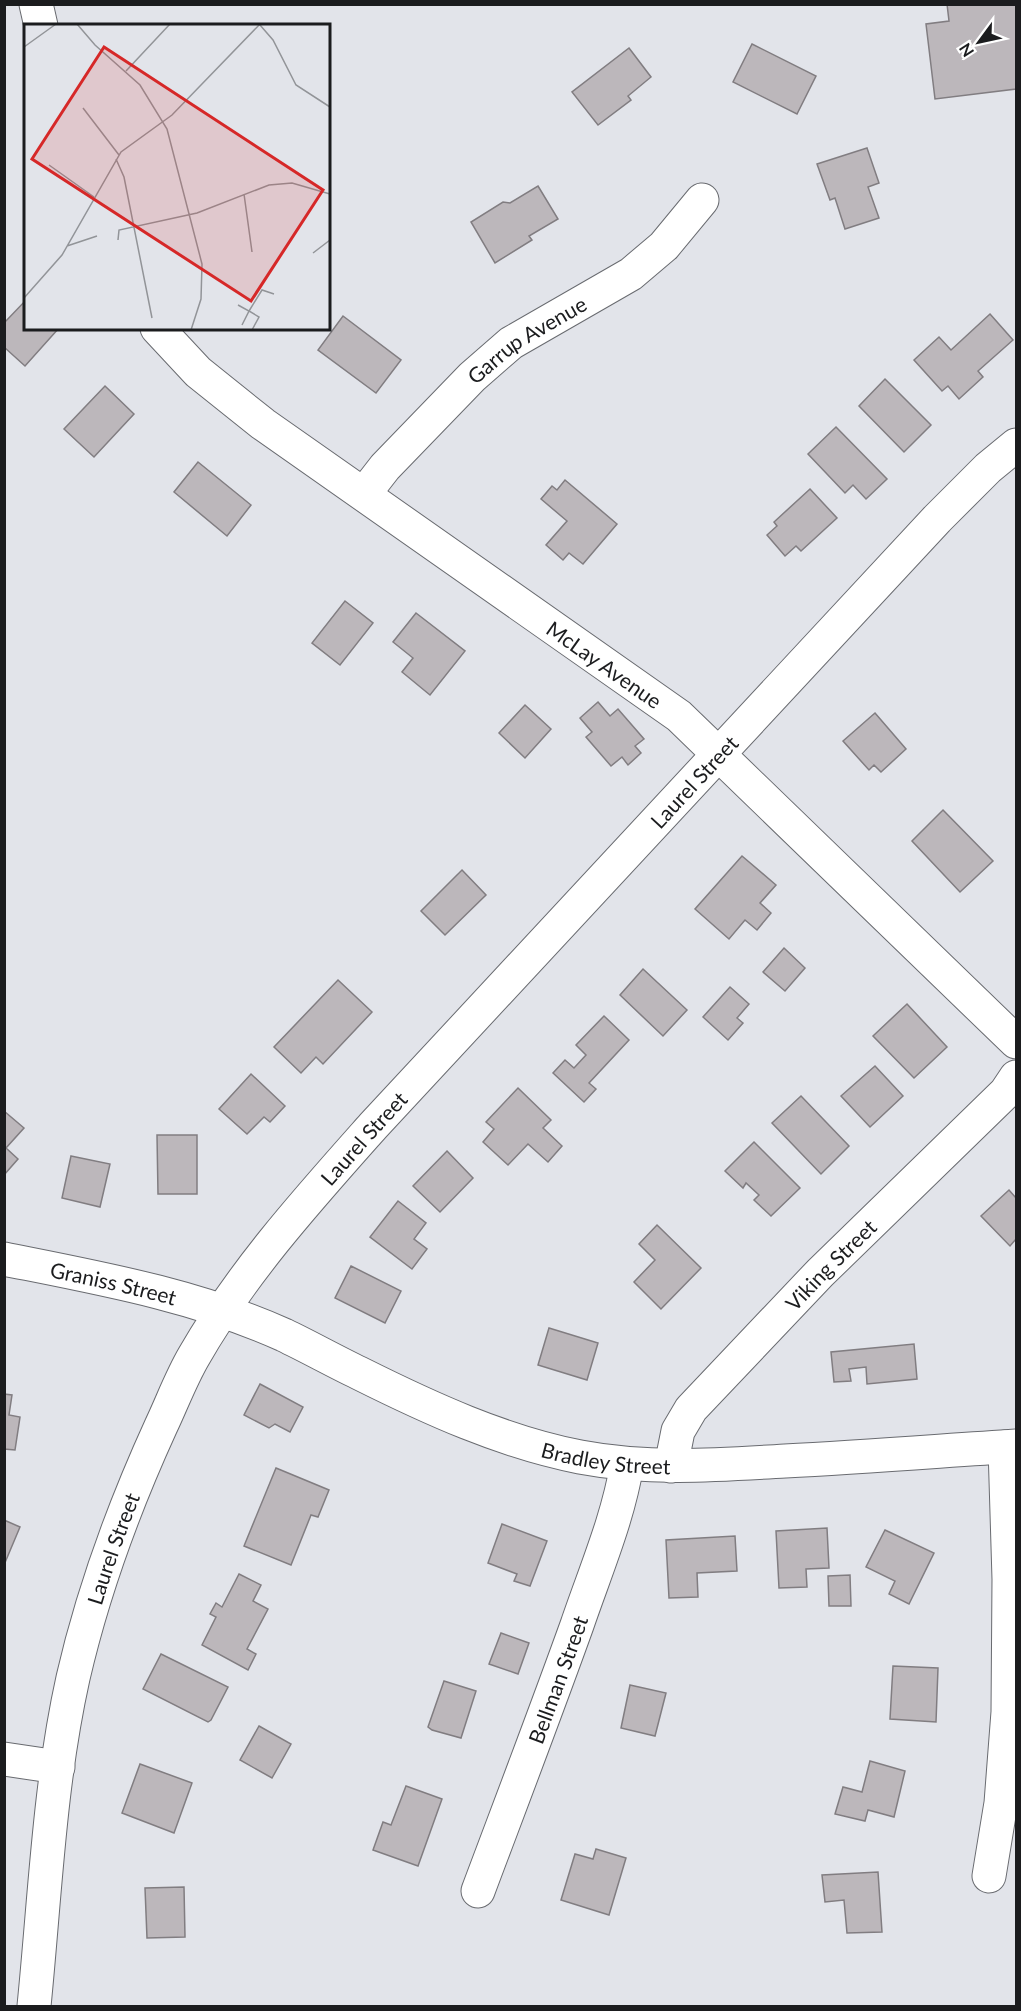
<svg xmlns="http://www.w3.org/2000/svg" width="1021" height="2011" font-family="Lato,sans-serif">
  <style>
    .building { fill: #bcb7bb; stroke: #817d81; stroke-width: 1.5 }
    .lines { fill: none; stroke-linecap: round; stroke-linejoin: round }
    .minor-casing { stroke: #696b70; stroke-width: 35 }
    .minor { stroke: #fff; stroke-width: 33 }
    .labels { text-anchor: middle; dominant-baseline: central; stroke-width: 5; stroke-linejoin: round; paint-order: stroke }
    .street-label { font-size: 21px; fill: #1b1c1e; stroke: #fff }
    .inset-road { fill: none; stroke: #929498; stroke-width: 1.5 }
    .view { fill: #d62828; fill-opacity: 0.15; stroke: #d62828; stroke-width: 3 }
    .inset-edge { fill: none; stroke: #1b1c1e; stroke-width: 3 }
  </style>
  <rect width="100%" height="100%" fill="#e2e4ea"/>
  <g class="building">
    <path d="M947,4H1016V89L935,99L926,24L949,21Z"/>
    <path d="M752,44L816,76L797,114L733,82Z"/>
    <path d="M629,48L651,77L628,96L631,100L598,125L572,92Z"/>
    <path d="M867,148L879,183L868,187L879,218L845,229L835,198L830,200L817,164Z"/>
    <path d="M538,186L558,219L529,236L532,240L495,263L471,222L503,202L510,203Z"/>
    <path d="M26,300V328H59L25,366L4,347V323Z"/>
    <path d="M990,314L1013,340L978,371L983,377L959,399L948,386L942,391L914,360L939,337L951,350Z"/>
    <path d="M343,316L401,360L376,393L318,350Z"/>
    <path d="M885,379L931,425L904,452L859,406Z"/>
    <path d="M105,386L134,414L94,457L64,429Z"/>
    <path d="M836,427L887,479L866,499L853,485L845,493L808,454Z"/>
    <path d="M198,462L251,505L227,536L174,492Z"/>
    <path d="M565,480L617,524L583,564L569,553L563,560L546,545L567,521L541,499L552,486L557,490Z"/>
    <path d="M810,489L837,518L801,551L796,546L785,556L767,535L777,526L774,522Z"/>
    <path d="M345,601L373,623L340,665L312,643Z"/>
    <path d="M416,613L465,651L430,695L402,672L413,658L393,642Z"/>
    <path d="M598,702L610,716L618,709L644,739L635,746L641,753L628,765L622,757L611,766L586,737L592,732L580,718Z"/>
    <path d="M525,705L551,729L525,758L499,733Z"/>
    <path d="M875,713L906,749L881,772L874,765L869,770L843,741Z"/>
    <path d="M943,810L993,861L960,892L912,841Z"/>
    <path d="M742,856L776,885L760,903L771,913L757,930L745,920L729,939L695,909Z"/>
    <path d="M462,870L486,895L445,935L421,911Z"/>
    <path d="M784,948L805,968L785,991L763,972Z"/>
    <path d="M643,969L687,1010L663,1036L620,995Z"/>
    <path d="M338,980L372,1012L323,1064L316,1057L301,1073L274,1047Z"/>
    <path d="M730,987L749,1004L737,1018L743,1023L728,1040L703,1017Z"/>
    <path d="M907,1004L947,1047L914,1078L873,1036Z"/>
    <path d="M604,1016L629,1040L589,1083L596,1089L584,1102L553,1073L565,1060L574,1068L586,1055L576,1045Z"/>
    <path d="M875,1066L903,1096L870,1127L841,1096Z"/>
    <path d="M251,1074L285,1106L270,1122L264,1117L247,1134L219,1109Z"/>
    <path d="M518,1088L551,1120L543,1128L562,1146L548,1162L528,1144L508,1165L483,1142L494,1129L486,1122Z"/>
    <path d="M801,1096L849,1146L821,1174L772,1123Z"/>
    <path d="M4,1111L24,1128L6,1148L18,1159L4,1175Z"/>
    <path d="M157,1135H197V1194H158Z"/>
    <path d="M754,1142L800,1188L771,1216L754,1200L759,1195L746,1183L743,1188L725,1171Z"/>
    <path d="M447,1151L473,1178L440,1212L413,1186Z"/>
    <path d="M71,1156L110,1164L100,1207L62,1198Z"/>
    <path d="M1009,1190L1016,1198V1239L1010,1246L981,1216Z"/>
    <path d="M398,1201L426,1223L414,1239L427,1249L412,1269L370,1237Z"/>
    <path d="M657,1225L701,1268L661,1309L634,1282L655,1260L639,1244Z"/>
    <path d="M351,1266L401,1291L385,1323L335,1298Z"/>
    <path d="M549,1328L598,1343L587,1380L538,1365Z"/>
    <path d="M914,1344L917,1379L867,1384L866,1367L849,1369L851,1381L834,1382L831,1352Z"/>
    <path d="M260,1384L303,1407L290,1432L275,1424L269,1428L244,1415Z"/>
    <path d="M4,1394L12,1395L9,1415L20,1417L15,1450L4,1449Z"/>
    <path d="M276,1468L329,1490L318,1517L311,1515L291,1565L244,1546Z"/>
    <path d="M4,1520L20,1527L4,1565Z"/>
    <path d="M502,1524L547,1541L530,1586L514,1581L517,1574L488,1563Z"/>
    <path d="M827,1528L829,1568L806,1569L807,1587L779,1588L776,1531Z"/>
    <path d="M885,1530L934,1553L909,1604L889,1594L895,1581L866,1567Z"/>
    <path d="M735,1536L737,1571L697,1573L698,1597L669,1598L666,1540Z"/>
    <path d="M239,1574L261,1585L253,1601L268,1609L247,1649L256,1654L248,1670L202,1645L216,1617L210,1614L216,1603L222,1607Z"/>
    <path d="M850,1575L851,1606H829L828,1576Z"/>
    <path d="M501,1633L529,1643L518,1674L489,1664Z"/>
    <path d="M161,1654L228,1687L211,1720L208,1722L143,1689Z"/>
    <path d="M893,1666L938,1668L936,1722L890,1719Z"/>
    <path d="M444,1681L476,1691L461,1738L432,1730L428,1727Z"/>
    <path d="M630,1685L666,1693L655,1736L621,1728Z"/>
    <path d="M259,1726L291,1744L272,1778L240,1760Z"/>
    <path d="M870,1761L905,1771L894,1817L868,1810L865,1821L835,1814L843,1787L862,1792Z"/>
    <path d="M140,1764L192,1783L174,1833L122,1813Z"/>
    <path d="M406,1786L442,1799L418,1866L373,1850L383,1822L391,1825Z"/>
    <path d="M596,1849L626,1858L609,1915L561,1900L575,1854L593,1859Z"/>
    <path d="M878,1872L882,1932L847,1933L844,1900L825,1902L822,1875Z"/>
    <path d="M184,1887L185,1937L147,1938L145,1888Z"/>
  </g>
  <g class="lines">
    <g class="minor-casing">
      <g id="minor">
        <path d="M36,4L41,26"/>
        <path id="s1" d="M157,328L198,372L263,424L679,716L1016,1042"/>
        <path id="s2" d="M364,494L385,467L472,377L511,343L631,274L664,246L702,200"/>
        <path id="s3" d="M4,1259C99,1278 195,1295 284,1335C309,1347 334,1361 359,1373C429,1408 503,1442 580,1457C648,1470 717,1465 785,1461C862,1457 939,1451 1016,1446"/>
        <path id="s4" d="M671,1466L678,1431L691,1409L820,1273L1006,1092L1016,1077"/>
        <path d="M4,1759L58,1767"/>
        <path d="M989,1876L1001,1803L1008,1712L1009,1579L1005,1447"/>
        <path id="s5" d="M478,1891C511,1803 545,1714 577,1625C595,1572 618,1519 627,1464"/>
        <path id="s6" d="M34,2006C45,1897 49,1786 73,1678C93,1591 124,1507 161,1426C172,1403 181,1378 194,1356C242,1272 309,1198 373,1126L937,519L988,468L1016,445"/>
      </g>
    </g>
    <use href="#minor" class="minor"/>
  </g>
  <g class="labels">
    <g class="street-label">
      <text stroke="none"><textPath href="#s2" startOffset="226">Garrup Avenue</textPath></text>
      <text stroke="none"><textPath href="#s1" startOffset="561">McLay Avenue</textPath></text>
      <text stroke="none"><textPath href="#s6" startOffset="1438">Laurel Street</textPath></text>
      <text stroke="none"><textPath href="#s6" startOffset="952">Laurel Street</textPath></text>
      <text stroke="none"><textPath href="#s4" startOffset="262">Viking Street</textPath></text>
      <text stroke="none"><textPath href="#s3" startOffset="112">Graniss Street</textPath></text>
      <text stroke="none"><textPath href="#s3" startOffset="638">Bradley Street</textPath></text>
      <text stroke="none"><textPath href="#s6" startOffset="466">Laurel Street</textPath></text>
      <text stroke="none"><textPath href="#s5" startOffset="226">Bellman Street</textPath></text>
    </g>
  </g>
  <g transform="translate(24 24)">
    <rect width="306" height="306" fill="#e2e4ea"/>
    <path class="inset-road" d="M53,0L71,21L116,61L143,105L178,240L177,275L167,306M236,1L249,16L272,61L306,83M0,23L32,0M102,47L146,0M59,84L95,131M92,135L100,153L128,294M25,141L70,173M220,170L228,228M94,216L95,206L173,189L245,161L268,159L306,170M43,222L73,212M289,229L306,216M0,274L38,231L97,128L148,91L236,0M214,281L225,287L218,301M228,306L235,293L225,287L238,266L250,270"/>
    <path class="view" d="M80,23L299,166L227,277L8,135Z"/>
    <rect width="306" height="306" class="inset-edge"/>
  </g>
  <rect width="1021" height="2011" fill="none" stroke="#1b1c1e" stroke-width="12"/>
  <g transform="translate(979 42) rotate(237)" stroke="#ffffff" stroke-width="4.5" paint-order="stroke">
  <path d="M0-4.5L10 22L0 15L-10 22Z" fill="#1b1c1e"/>
  <text y="-9" font-size="16" font-weight="bold" text-anchor="middle" fill="#1b1c1e">N</text>
  </g>
</svg>
